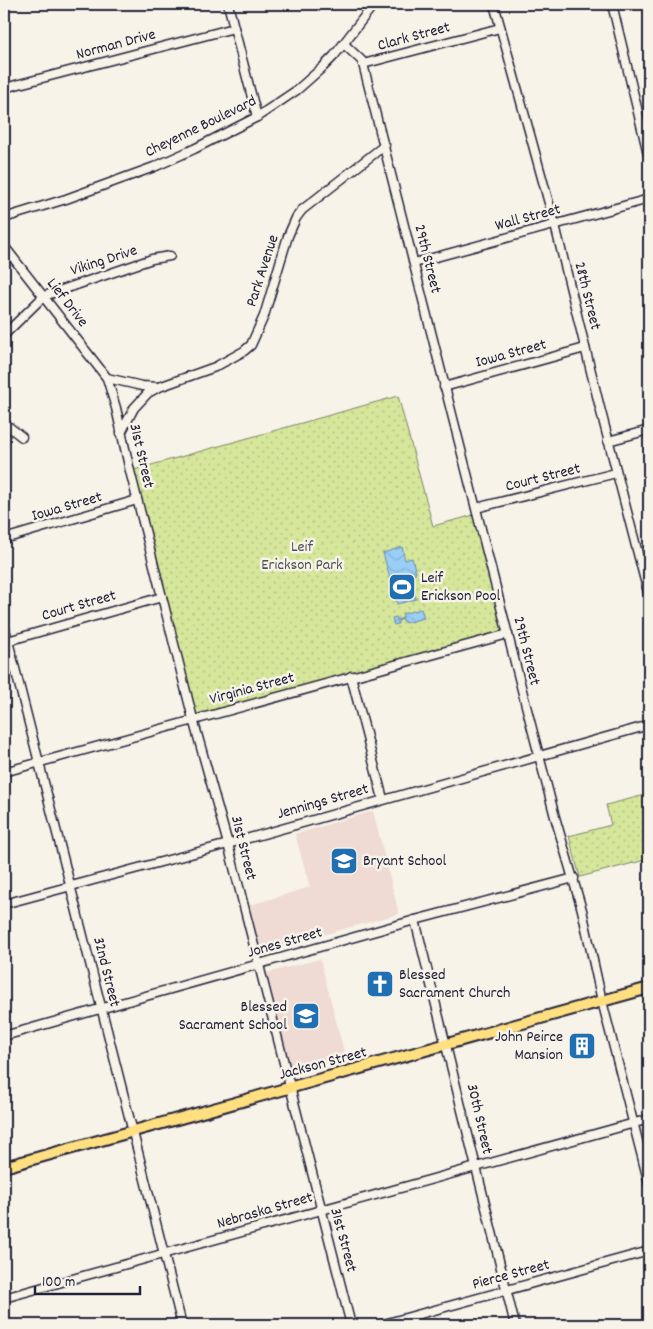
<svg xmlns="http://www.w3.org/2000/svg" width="653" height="1329" font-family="Dekko,sans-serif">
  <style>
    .built { fill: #efdbd3 }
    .park { fill: url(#park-dots); stroke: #7c846a }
    .water { fill: url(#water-waves); stroke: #6989ac }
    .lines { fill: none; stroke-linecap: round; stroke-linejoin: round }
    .minor-casing { stroke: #22223b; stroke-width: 11 }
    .major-casing { stroke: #22223b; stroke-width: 14 }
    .minor { stroke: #f7f3e8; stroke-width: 8 }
    .major { stroke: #ffdf80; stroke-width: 10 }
    .labels { text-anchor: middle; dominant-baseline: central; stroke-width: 5; stroke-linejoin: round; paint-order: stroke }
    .street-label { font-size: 16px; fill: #22223b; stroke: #f7f3e8 }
    .park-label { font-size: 16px; fill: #4f5353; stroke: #f7f3e8 }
    .poi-label { font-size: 16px; fill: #22223b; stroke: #f7f3e8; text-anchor: start }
  </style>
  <defs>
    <pattern id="park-dots" width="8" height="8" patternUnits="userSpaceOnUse" patternTransform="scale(1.25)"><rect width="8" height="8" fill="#d6e69a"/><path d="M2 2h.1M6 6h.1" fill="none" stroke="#b7c586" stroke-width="1.8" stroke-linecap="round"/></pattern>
    <pattern id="water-waves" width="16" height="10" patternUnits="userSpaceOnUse" patternTransform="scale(1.25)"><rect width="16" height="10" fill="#99cef7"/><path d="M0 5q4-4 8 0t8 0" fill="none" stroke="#84b1d5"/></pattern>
  </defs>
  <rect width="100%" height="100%" fill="#f7f3e8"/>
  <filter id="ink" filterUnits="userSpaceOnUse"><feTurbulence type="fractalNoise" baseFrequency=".02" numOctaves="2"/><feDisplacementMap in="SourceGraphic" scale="10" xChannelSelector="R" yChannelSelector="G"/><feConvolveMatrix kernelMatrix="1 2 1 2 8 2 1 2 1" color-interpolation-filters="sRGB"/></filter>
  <g filter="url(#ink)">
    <g class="built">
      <path d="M373,811L399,914L260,952L250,905L310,887L295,834Z"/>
      <path d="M320,959L346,1059L292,1073L267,973Z"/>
      <path d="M649,1119V1184L633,1124Z"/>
    </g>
    <g class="park">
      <path d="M398,396L433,526L478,514L508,634L193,719L130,471Z"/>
      <path d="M649,794V859L580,877L569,836L611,825L606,805Z"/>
    </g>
    <g class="water">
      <path d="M402,547L405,560L412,558L416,573L409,575L416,599L397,604L383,553Z"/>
      <path d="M421,609L424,618L405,623L403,619L398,621V624L394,625L392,618L396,617L397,620L403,618L402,614Z"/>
    </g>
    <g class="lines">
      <g class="minor-casing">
        <g id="minor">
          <path d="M228,4L257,117"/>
          <path d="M494,4L555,225L600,408L649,596"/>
          <path d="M612,4L649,158"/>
          <path d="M344,44L362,61L363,64L523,694L555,817L582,910L602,1001L649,1184"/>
          <path d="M363,64L500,28"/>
          <path d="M4,88L234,28"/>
          <path d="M4,218L66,199L154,167L194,149L257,117L297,90L323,67L334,56L374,4"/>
          <path d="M4,246L107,378L116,408L130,471L193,719L228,844L351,1325"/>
          <path d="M414,263L649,199"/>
          <path d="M4,335L44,296L152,259L170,256"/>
          <path d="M107,378L142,386L159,387"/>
          <path d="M444,387L585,348"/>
          <path d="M4,423L22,437"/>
          <path d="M121,433L134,408L148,393L159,387L215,367L244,351L251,345L264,316L288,236L296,218L302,210L385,145"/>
          <path d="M608,441L649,430"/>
          <path d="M476,508L616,473"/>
          <path d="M4,539L137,500"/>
          <path d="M4,625L182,1325"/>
          <path d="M4,642L162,597"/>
          <path d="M351,676L383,799"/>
          <path d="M4,772L508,634"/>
          <path d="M4,904L228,844L649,725"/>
          <path d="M415,920L515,1325"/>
          <path d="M4,1036L415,920L574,878"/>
          <path d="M4,1298L649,1119"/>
          <path d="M380,1325L649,1251"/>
        </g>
      </g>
      <g class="major-casing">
        <path id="major" d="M4,1167L649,988"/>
      </g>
      <use href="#minor" class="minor"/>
      <use href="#major" class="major"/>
    </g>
  </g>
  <defs>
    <g id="stadium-square" transform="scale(1.4375)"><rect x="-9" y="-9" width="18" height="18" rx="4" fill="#1f6fb2" stroke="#f7f3e8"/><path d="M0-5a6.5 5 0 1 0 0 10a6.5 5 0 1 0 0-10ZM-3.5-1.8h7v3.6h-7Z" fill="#fff"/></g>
    <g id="school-square" transform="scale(1.4375)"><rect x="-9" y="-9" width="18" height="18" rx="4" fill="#1f6fb2" stroke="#f7f3e8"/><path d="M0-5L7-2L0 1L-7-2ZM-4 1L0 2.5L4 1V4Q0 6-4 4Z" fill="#fff"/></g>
    <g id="church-square" transform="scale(1.4375)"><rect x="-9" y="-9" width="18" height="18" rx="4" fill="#1f6fb2" stroke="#f7f3e8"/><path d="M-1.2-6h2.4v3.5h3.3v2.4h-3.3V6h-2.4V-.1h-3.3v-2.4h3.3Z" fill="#fff"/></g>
    <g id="building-square" transform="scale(1.4375)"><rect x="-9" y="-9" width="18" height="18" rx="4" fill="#1f6fb2" stroke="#f7f3e8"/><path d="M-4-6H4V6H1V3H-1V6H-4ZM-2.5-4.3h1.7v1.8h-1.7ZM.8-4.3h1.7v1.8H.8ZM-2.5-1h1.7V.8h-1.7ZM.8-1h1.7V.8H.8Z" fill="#fff"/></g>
  </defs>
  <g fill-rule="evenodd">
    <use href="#stadium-square" x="402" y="587"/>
    <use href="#school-square" x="344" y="861"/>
    <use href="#church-square" x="380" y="984"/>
    <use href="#school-square" x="306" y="1016"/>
    <use href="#building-square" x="582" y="1046"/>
  </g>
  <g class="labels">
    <g class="street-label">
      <text transform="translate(414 37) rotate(-15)">Clark Street</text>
      <text transform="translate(116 45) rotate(-15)">Norman Drive</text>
      <text transform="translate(201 127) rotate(-26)">Cheyenne Boulevard</text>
      <text transform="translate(528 218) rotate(-15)">Wall Street</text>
      <text transform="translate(427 259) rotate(76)">29th Street</text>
      <text transform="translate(104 261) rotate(-18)">Viking Drive</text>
      <text transform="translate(263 271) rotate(-72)">Park Avenue</text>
      <text transform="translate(587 296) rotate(76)">28th Street</text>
      <text transform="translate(67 303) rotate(52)">Lief Drive</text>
      <text transform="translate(511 354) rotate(-15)">Iowa Street</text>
      <text transform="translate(141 456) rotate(77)">31st Street</text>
      <text transform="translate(543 478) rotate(-14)">Court Street</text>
      <text transform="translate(67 507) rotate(-16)">Iowa Street</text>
      <text transform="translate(79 606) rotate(-16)">Court Street</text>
      <text transform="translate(526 651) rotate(76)">29th Street</text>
      <text transform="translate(252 689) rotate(-15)">Virginia Street</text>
      <text transform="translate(323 802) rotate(-16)">Jennings Street</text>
      <text transform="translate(243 848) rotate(76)">31st Street</text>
      <text transform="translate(285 943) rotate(-16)">Jones Street</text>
      <text transform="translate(106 972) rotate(76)">32nd Street</text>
      <text transform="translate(323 1064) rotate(-15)">Jackson Street</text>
      <text transform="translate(479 1119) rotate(77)">30th Street</text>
      <text transform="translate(265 1211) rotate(-16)">Nebraska Street</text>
      <text transform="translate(343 1240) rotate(75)">31st Street</text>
      <text transform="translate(511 1275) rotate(-15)">Pierce Street</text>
    </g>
    <g class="park-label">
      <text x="302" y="547">Leif<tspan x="302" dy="18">Erickson Park</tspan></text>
    </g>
    <g class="poi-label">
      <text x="421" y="578">Leif<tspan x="421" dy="18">Erickson Pool</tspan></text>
      <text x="363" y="861">Bryant School</text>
      <text x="399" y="975">Blessed<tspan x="399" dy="18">Sacrament Church</tspan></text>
      <text x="287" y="1007" text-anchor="end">Blessed<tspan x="287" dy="18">Sacrament School</tspan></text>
      <text x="563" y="1037" text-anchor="end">John Peirce<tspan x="563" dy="18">Mansion</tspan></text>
    </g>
  </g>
  <rect width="653" height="1329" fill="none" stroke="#f7f3e8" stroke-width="20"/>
  <rect x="10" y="10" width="633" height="1309" fill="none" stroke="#22223b" stroke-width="2" filter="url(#ink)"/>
  <path d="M35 1286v8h105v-8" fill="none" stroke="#22223b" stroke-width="2.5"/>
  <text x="42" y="1286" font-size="15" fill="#22223b" stroke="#f7f3e8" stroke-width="4" paint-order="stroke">100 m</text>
</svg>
